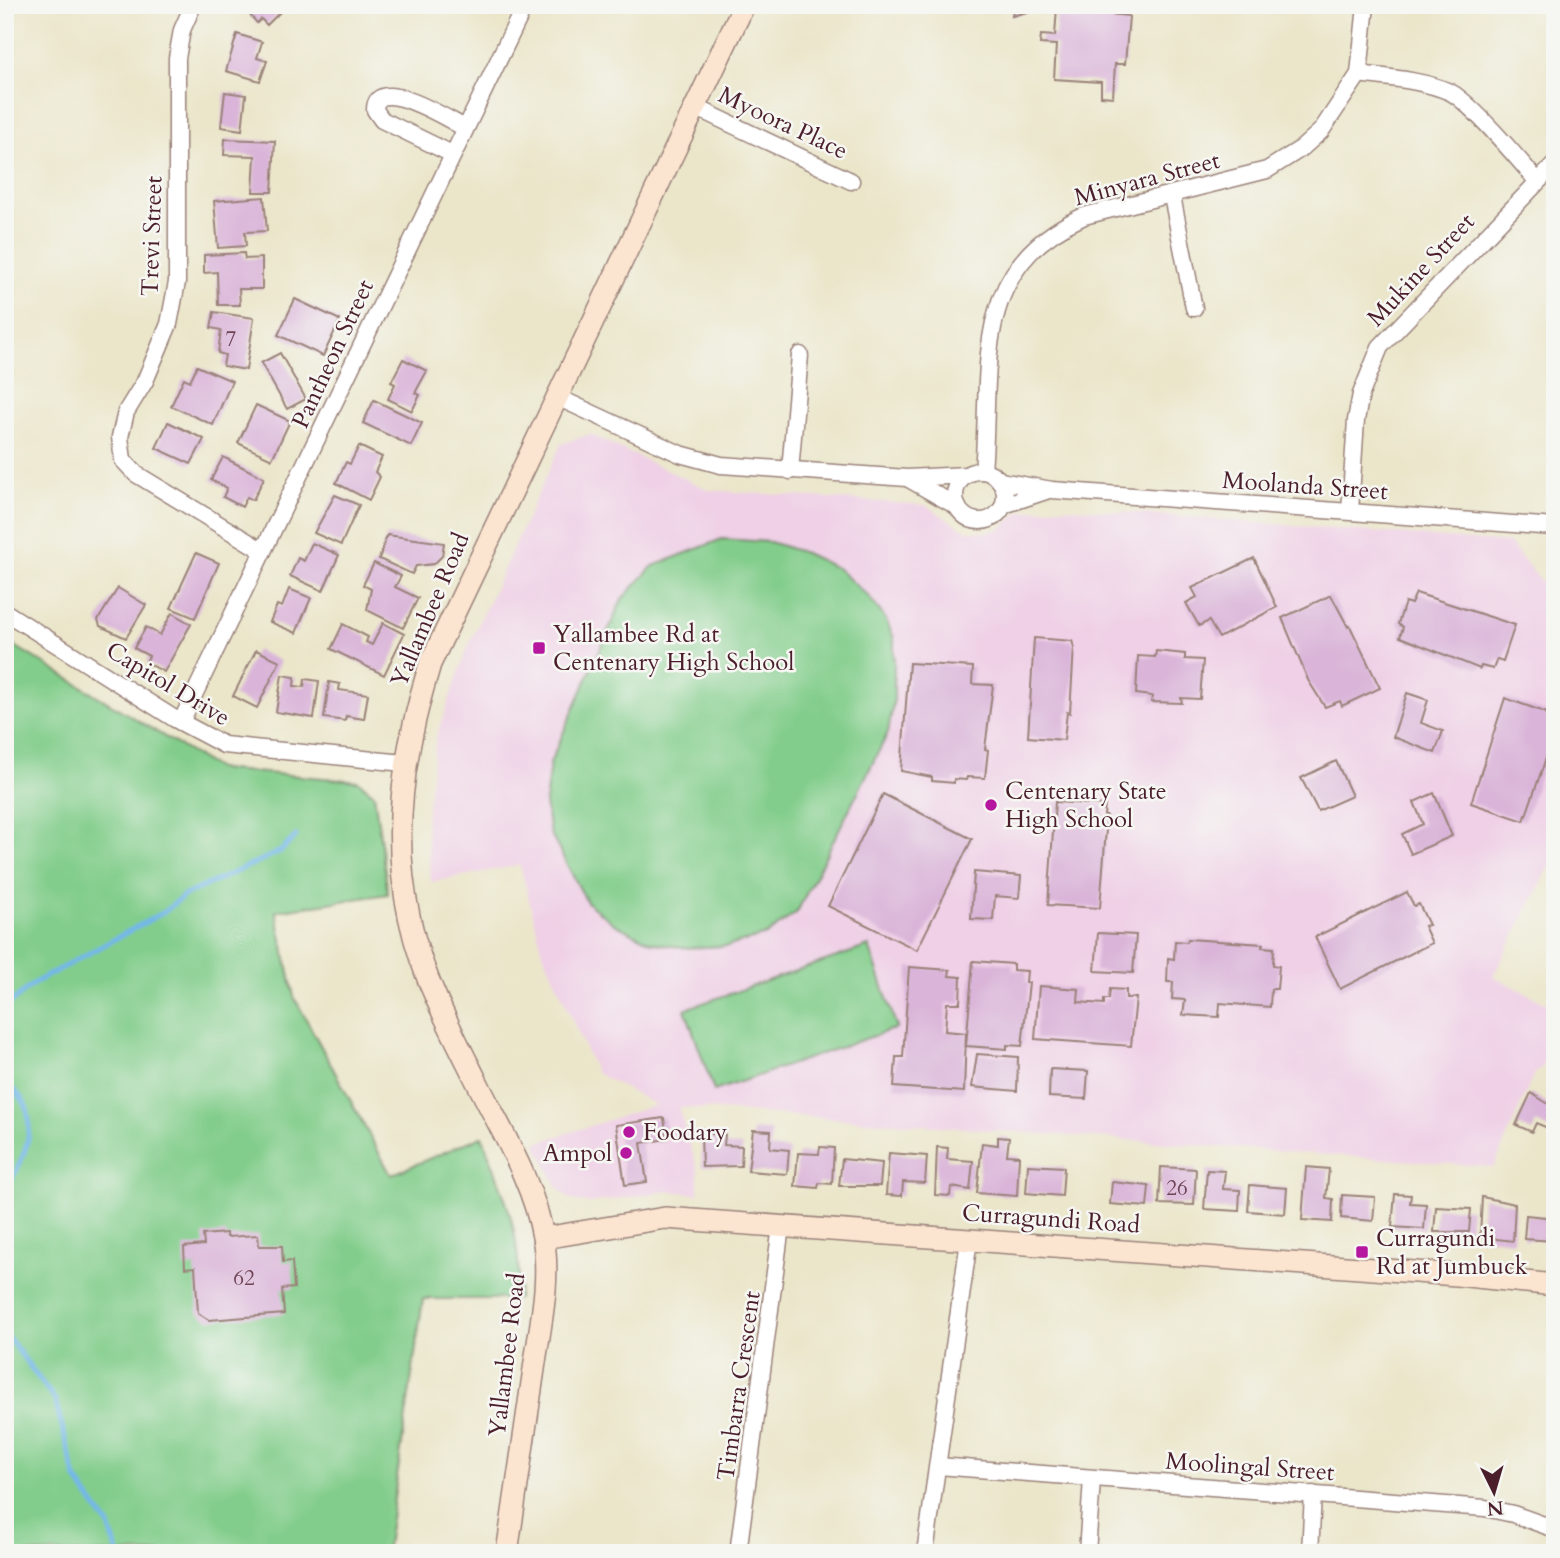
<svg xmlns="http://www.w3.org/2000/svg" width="1560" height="1558" font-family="Cardo,serif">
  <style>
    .built { fill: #efd0e6 }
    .green { fill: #82cd8b; stroke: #66765b; stroke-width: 2 }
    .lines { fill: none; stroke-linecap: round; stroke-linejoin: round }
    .stream { stroke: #73b7e9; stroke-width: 5 }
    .building { fill: #dab5d9 }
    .street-casing { stroke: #9a827a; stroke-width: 19 }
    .secondary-casing { stroke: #9a827a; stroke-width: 24 }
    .street { stroke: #fff; stroke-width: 16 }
    .secondary { stroke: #fce5d0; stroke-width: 21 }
    .poi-dot { fill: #b5179e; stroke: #f6f6f2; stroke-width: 2.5 }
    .labels { text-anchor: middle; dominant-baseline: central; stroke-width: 5; stroke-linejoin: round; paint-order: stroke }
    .number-label { font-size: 21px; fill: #6e4456 }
    .street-label { font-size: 24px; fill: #4a1f2b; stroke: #f6f6f2 }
    .poi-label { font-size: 24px; fill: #4a1f2b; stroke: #f6f6f2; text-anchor: start }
  </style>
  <rect width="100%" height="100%" fill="#f6f6f2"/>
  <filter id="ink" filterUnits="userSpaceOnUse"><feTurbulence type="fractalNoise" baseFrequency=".0143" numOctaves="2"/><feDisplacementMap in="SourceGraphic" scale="14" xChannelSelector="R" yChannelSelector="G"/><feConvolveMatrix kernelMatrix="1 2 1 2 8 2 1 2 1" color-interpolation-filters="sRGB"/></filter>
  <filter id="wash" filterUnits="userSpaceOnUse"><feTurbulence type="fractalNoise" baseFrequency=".00686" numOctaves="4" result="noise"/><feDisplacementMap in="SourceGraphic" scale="28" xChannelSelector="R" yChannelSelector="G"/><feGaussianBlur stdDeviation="1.57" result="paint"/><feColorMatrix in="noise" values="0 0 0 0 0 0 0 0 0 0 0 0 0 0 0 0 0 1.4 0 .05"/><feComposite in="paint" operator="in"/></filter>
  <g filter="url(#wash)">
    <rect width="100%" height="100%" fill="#ebe6ca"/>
    <path class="built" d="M590,434L709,490L925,505L967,531L986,532L1000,529L1019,512L1060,507L1509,543L1555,598V857L1493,976L1555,1008V1038L1541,1069L1534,1074L1494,1167L678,1107L698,1170V1194L668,1191L590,1203L578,1202L567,1197L557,1186L536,1143L656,1105L596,1073L543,953L520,865L431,882L426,820L436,737L468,647L561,444Z"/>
    <g class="green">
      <path d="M722,539L770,542L805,553L837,568L868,596L885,618L894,638V699L888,733L797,912L766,935L728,946L685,948L651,942L614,924L587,902L550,833L545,803L550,763L622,599L653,566Z"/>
      <path d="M5,640L218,769L358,781L374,794L388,894L276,911L294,997L391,1175L482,1136C504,1195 523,1234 518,1299H423L386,1553H5Z"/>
      <path d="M869,946L897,1028L714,1091L685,1009Z"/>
    </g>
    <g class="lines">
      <g class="stream">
        <path d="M5,1007L36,982L164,912L183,896L281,851L296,836"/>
        <path d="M5,1081C12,1088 23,1097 26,1106C35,1134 22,1166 5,1188"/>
        <path d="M5,1333L55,1400L76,1479L109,1526L118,1553"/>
      </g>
    </g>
    <g id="blocks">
      <g class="building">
        <path d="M241,5H282L284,8L267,25L261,19L257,23Z"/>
        <path d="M1014,5H1049V6L1012,16Z"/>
        <path d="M1079,5H1094V10L1100,13L1129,16L1125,64H1115L1113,97L1101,96V82L1054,79L1056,45L1040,44L1041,35L1055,36L1057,7L1079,9Z"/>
        <path d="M237,34L262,42L257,58L267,61L260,81L226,71Z"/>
        <path d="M225,92L246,95L242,130L221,127Z"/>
        <path d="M225,139L275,141L272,192H253L255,156L224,155Z"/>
        <path d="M264,197L267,231L245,232L246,246L218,248L214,201Z"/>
        <path d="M244,253L245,259L262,258V289H239L240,305H218L217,272L204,273V255Z"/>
        <path d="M295,299L340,320L323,356L278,335Z"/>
        <path d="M214,312L254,318L246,370L223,366L225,355L218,353L221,330L211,328Z"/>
        <path d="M280,353L306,399L287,409L261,363Z"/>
        <path d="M403,359L427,371L415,393L420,395L412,411L388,399L395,384L391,382Z"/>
        <path d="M197,366L232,381L213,425L171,406L184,378L190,381Z"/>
        <path d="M374,400L422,423L411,446L363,423Z"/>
        <path d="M256,405L290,421L272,459L238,443Z"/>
        <path d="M168,422L204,439L191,464L156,448Z"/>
        <path d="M359,446L382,457L375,472L380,477L369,500L336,483L346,462L350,464Z"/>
        <path d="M223,457L264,478L253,500L247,497L242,507L223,497L227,488L211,480Z"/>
        <path d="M335,495L359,505L341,545L314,533Z"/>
        <path d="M387,535L444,543L442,556L434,564L416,566L412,574L379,559Z"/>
        <path d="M312,543L339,555L323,591L290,576L298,558L304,561Z"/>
        <path d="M196,553L219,563L195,618L171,608Z"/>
        <path d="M1254,558L1277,607L1219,638L1209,621L1199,626L1186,603L1197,597L1192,588Z"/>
        <path d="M374,563L401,576L395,587L418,598L403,628L367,610L371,589L363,585Z"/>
        <path d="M118,588L146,605L126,638L100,626L98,620Z"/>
        <path d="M289,589L311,598L296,633L270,622L277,605L282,607Z"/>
        <path d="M1416,593L1515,625L1503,661L1497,659L1493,669L1481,666L1480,669L1400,637L1403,627L1398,624L1405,602L1411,604Z"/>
        <path d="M1331,595L1348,627L1350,626L1380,688L1342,706L1340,701L1325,707L1308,680L1282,618Z"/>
        <path d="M172,613L191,624L164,672L146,662L149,656L134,648L146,627L160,635Z"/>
        <path d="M383,623L404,634L384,675L331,649L343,624L368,637L366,642L372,645Z"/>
        <path d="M1034,638L1072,641L1074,647L1070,713L1067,712L1064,740L1028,737Z"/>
        <path d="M256,650L280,661L257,708L233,696Z"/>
        <path d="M1156,651L1185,654V659L1203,660L1200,699L1181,698L1182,703L1151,702L1152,696L1136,694L1138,656L1155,657Z"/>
        <path d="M909,663L973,667L972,684L993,685L985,749L988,750L985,778L967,777L966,780L954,779V783L932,781V777L901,771Z"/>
        <path d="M282,675L295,677L294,686L304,687L305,679L319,681L314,718L276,712Z"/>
        <path d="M329,682L340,684L339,690L368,694L364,719L346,716L345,721L324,718Z"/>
        <path d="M1407,693L1428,700L1421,723L1443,731L1435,753L1393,737Z"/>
        <path d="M1505,698L1547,713L1546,718L1555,722V732L1524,821L1471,803Z"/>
        <path d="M1336,761L1352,796L1318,811L1301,778Z"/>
        <path d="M1434,793L1452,836L1411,854L1402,834L1423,824L1414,802Z"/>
        <path d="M883,794L972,839L917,950L828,906Z"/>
        <path d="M1055,802L1105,805L1104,816H1107L1100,908L1048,905Z"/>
        <path d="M974,872L1021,876L1019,898L995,896L993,920L971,919Z"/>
        <path d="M1407,892L1414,906L1419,904L1429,925L1424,926L1432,943L1340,989L1315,937Z"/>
        <path d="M1098,933L1136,935L1133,973L1095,971Z"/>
        <path d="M1188,939L1263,944L1262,947L1274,948L1273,965L1279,966L1277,989H1271L1270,1007L1220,1003L1219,1017L1183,1015L1185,1000L1172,999L1173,982H1167L1168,958L1174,959L1175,941L1187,942Z"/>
        <path d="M973,961L1013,964V970L1027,971L1026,982L1029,983L1022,1046L1007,1045V1049L966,1046Z"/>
        <path d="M909,967L950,970L949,976L961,977L960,1003H947L945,1031L966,1033L964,1092L894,1087L896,1057H903Z"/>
        <path d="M1039,986L1079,989L1078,1002L1104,1004V999H1109L1110,989L1126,990V998H1136L1131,1046L1035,1039Z"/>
        <path d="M977,1054L1018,1057L1017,1091L972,1087Z"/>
        <path d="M1050,1069L1088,1071L1086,1099L1049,1097Z"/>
        <path d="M1531,1093L1555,1108V1131L1536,1123L1532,1132L1516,1125Z"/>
        <path d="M664,1118L667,1139L641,1143L647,1182L625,1185L616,1125Z"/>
        <path d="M753,1130L771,1131L770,1148L789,1150L787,1174L748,1171Z"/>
        <path d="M701,1133L725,1135L724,1145L742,1146L741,1166L702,1167Z"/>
        <path d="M998,1137L1009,1138L1007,1155L1019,1156L1017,1196L977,1193L982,1143L998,1145Z"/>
        <path d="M820,1147L834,1148L832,1184L819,1183L818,1188L795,1186L798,1153L819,1154Z"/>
        <path d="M937,1147L948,1148L947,1159L973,1161L970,1190L951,1187L950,1196L935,1195Z"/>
        <path d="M889,1153L927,1156L925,1183L903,1182L902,1196L886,1195Z"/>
        <path d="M842,1159L882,1163L880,1186H839Z"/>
        <path d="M1028,1165L1064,1167L1062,1196L1026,1193Z"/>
        <path d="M1161,1167L1196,1169L1194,1205L1159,1204Z"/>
        <path d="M1306,1167L1329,1169L1326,1198L1333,1199L1332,1222L1302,1220Z"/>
        <path d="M1207,1170L1225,1171L1223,1189L1240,1190L1239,1211L1204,1209Z"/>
        <path d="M1112,1182L1149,1186L1147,1207L1110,1204Z"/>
        <path d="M1250,1185L1287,1188L1285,1214L1248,1211Z"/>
        <path d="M1395,1194L1411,1195L1410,1203L1426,1204L1424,1229L1392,1227Z"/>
        <path d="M1342,1195L1375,1197L1373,1221L1341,1218Z"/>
        <path d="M1482,1197L1515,1204L1513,1241L1480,1237Z"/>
        <path d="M1436,1207L1471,1209L1469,1232H1434Z"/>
        <path d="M1526,1215L1555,1218V1241L1524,1239Z"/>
        <path d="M226,1233L227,1237L258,1235L259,1246H282L283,1262L292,1261L294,1288L282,1289L284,1314L209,1320L198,1313L195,1267L185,1268L184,1247L204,1245L203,1235Z"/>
      </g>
    </g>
  </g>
  <g filter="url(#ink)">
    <use href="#blocks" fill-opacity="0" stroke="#9a827a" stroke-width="2"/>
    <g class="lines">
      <g class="street-casing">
        <g id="street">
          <path d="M193,5L182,30L177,58V282L169,324L145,381L126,412L120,437L123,460L136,474L263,551"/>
          <path d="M1359,74C1389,78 1422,80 1450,92C1469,101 1521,162 1537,181"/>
          <path d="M695,107L851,181"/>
          <path d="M452,154L382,120L375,110C375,73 449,120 465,128"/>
          <path d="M1172,196L1194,308"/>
          <path d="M557,397L680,454L721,465L907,478L967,475"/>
          <path d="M790,471L800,355"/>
          <path d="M983,471C992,365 969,268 1084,216L1267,170L1302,148L1321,131L1359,74L1366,5"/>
          <circle cx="980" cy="496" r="25"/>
          <path d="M909,479L958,507"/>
          <path d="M1000,481L1052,490L1555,527"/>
          <path d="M1004,505L1046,491"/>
          <path d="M1350,511L1356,420L1361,394L1380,347L1555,164"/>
          <path d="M5,612L175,719L224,745L404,763"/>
          <path d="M181,722L525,5"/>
          <path d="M938,1466L1485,1508L1513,1514L1555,1529"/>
          <path d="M738,1553L781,1226"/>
          <path d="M925,1553L969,1240"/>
          <path d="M1087,1553L1092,1479"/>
          <path d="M1310,1553L1313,1494"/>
        </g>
      </g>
      <g class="secondary-casing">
        <g id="secondary">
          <path d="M544,1238L665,1218L1457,1275L1555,1285"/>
          <path d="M507,1553C516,1491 525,1430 534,1369C540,1326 551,1280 543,1237C534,1184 503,1134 479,1086C465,1058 450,1029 437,1000C385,886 394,781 430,664L744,5"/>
        </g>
      </g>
      <use href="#street" class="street"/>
      <use href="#secondary" class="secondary"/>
    </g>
  </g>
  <g class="poi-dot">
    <rect x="532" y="641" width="14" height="14" rx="3.5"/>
    <circle cx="991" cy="805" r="7"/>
    <circle cx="629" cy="1132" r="7"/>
    <circle cx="626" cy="1153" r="7"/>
    <rect x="1355" y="1245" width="14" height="14" rx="3.5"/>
  </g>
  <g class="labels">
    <g class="number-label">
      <text x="231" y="339">7</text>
      <text x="1177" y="1188">26</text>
      <text x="244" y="1278">62</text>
    </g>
    <g class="street-label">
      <text transform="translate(783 123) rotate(25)">Myoora Place</text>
      <text transform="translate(1147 179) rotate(-15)">Minyara Street</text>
      <text transform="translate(152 236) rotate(-88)">Trevi Street</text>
      <text transform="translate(1421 270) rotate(-47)">Mukine Street</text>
      <text transform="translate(333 354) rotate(-65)">Pantheon Street</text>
      <text transform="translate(1305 486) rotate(4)">Moolanda Street</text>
      <text transform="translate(430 610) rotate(-67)">Yallambee Road</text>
      <text transform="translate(168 684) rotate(31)">Capitol Drive</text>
      <text transform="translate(1051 1219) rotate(4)">Curragundi Road</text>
      <text transform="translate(507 1355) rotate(-83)">Yallambee Road</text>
      <text transform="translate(739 1386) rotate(-82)">Timbarra Crescent</text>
      <text transform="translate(1250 1467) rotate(4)">Moolingal Street</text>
    </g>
    <g class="poi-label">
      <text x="553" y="634">Yallambee Rd at<tspan x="553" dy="28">Centenary High School</tspan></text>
      <text x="1005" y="791">Centenary State<tspan x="1005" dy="28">High School</tspan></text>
      <text x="643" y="1132">Foodary</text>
      <text x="612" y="1153" text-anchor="end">Ampol</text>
      <text x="1376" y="1238">Curragundi<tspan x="1376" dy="28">Rd at Jumbuck</tspan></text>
    </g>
  </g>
  <rect width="1560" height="1558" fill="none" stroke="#f6f6f2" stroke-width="28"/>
  <g transform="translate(1494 1492) rotate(175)" stroke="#f6f6f2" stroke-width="5" paint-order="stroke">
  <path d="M0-5L12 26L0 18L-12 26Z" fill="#4a1f2b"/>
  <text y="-10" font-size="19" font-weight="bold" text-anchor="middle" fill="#4a1f2b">N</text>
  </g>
</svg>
